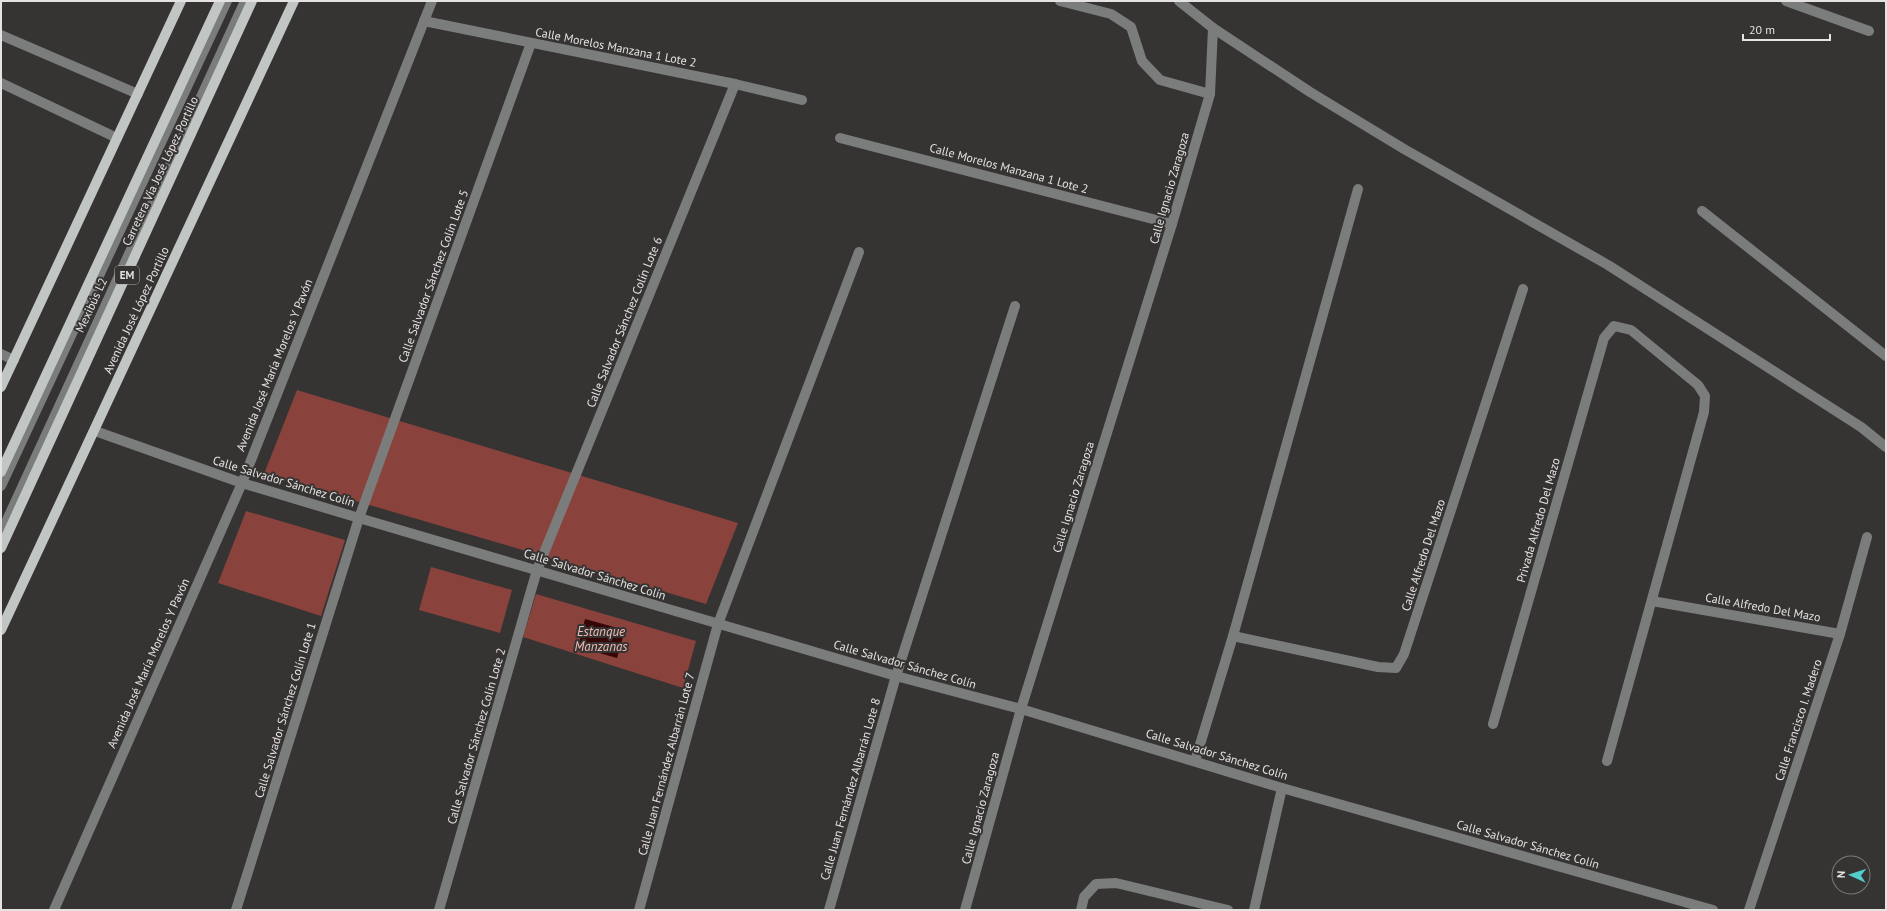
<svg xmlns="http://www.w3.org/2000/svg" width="1887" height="911" font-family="'PT Sans',sans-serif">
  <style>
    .green { fill: #89423c }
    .water { fill: #360606 }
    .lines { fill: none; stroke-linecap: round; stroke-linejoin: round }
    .minor { stroke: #7b7d7c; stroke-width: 10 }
    .major { stroke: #c1c5c4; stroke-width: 10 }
    .labels { text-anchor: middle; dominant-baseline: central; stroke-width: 4; stroke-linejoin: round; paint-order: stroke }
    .shield { fill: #363333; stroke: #b0aeae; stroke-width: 1 }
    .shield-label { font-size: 11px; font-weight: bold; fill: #e5e2e2 }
    .street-label { font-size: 12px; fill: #e5e2e2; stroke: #363333 }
    .water-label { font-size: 13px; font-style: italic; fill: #f0bbb4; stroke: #363333 }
  </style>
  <rect width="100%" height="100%" fill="#363333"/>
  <g class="green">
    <path d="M297,390L738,523L706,604L264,474Z"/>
    <path d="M246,511L345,540L321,616L218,583Z"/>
    <path d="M431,567L512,590L500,633L419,610Z"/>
    <path d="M536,594L696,641L683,688L523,637Z"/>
  </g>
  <path class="water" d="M585,619L625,630L617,658L578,647Z"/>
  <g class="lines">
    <g class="minor">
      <path d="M1060,1L1111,14L1131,27L1142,61L1160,80L1210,94"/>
      <path d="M1786,1L1869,31"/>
      <path d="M424,21L735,84L802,100"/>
      <path d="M1213,28L1310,92L1404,149L1608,265L1861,427L1886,447"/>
      <path d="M1,35L138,94"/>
      <path d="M1,83L117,138"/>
      <path d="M840,138L1172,224"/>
      <path d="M1702,211L1886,356"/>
      <path d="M1,354L14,360"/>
      <path d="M95,431L242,483L359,518L896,676L1021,709L1282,788L1713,910"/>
      <path d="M1,486L227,1"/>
      <path d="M1,533L245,1"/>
      <path d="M1652,601L1840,634"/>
      <path d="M1233,636L1378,667L1396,668L1404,654L1523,289"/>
      <path d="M1493,724L1604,338L1614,326L1631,330L1698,385L1705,396L1704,412L1607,761"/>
      <path d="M1195,761L1233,636L1358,189"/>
      <path d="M54,910L242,483L432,1"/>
      <path d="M236,910L359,518L531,43"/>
      <path d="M439,910L537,570L735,84"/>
      <path d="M639,910L718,624L859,252"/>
      <path d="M829,910L896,676L1015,306"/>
      <path d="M965,910L1021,709L1172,224L1210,94L1213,28L1179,1"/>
      <path d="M1081,910L1084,897L1096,884L1116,883L1228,910"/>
      <path d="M1254,910L1282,788"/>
      <path d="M1749,910L1840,634L1867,537"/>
    </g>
    <g class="major">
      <path d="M1,387L181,1"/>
      <path d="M1,472L220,1"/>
      <path d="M1,548L252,1"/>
      <path d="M1,630L294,1"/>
    </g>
  </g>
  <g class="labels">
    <rect class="shield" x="115" y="266" width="24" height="18" rx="3"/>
    <g class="shield-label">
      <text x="127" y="275">EM</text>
    </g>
    <g class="street-label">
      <text transform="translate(616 47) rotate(11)">Calle Morelos Manzana 1 Lote 2</text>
      <text transform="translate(1009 168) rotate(15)">Calle Morelos Manzana 1 Lote 2</text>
      <text transform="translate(160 171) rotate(-65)">Carretera Vía José López Portillo</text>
      <text transform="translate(1169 188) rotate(-74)">Calle Ignacio Zaragoza</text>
      <text transform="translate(433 276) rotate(-70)">Calle Salvador Sánchez Colín Lote 5</text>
      <text transform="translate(91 305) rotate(-65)">Mexibús L2</text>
      <text transform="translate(136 310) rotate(-65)">Avenida José López Portillo</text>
      <text transform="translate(624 322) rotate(-68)">Calle Salvador Sánchez Colín Lote 6</text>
      <text transform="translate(274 365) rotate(-68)">Avenida José María Morelos Y Pavón</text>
      <text transform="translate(284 481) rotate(17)">Calle Salvador Sánchez Colín</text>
      <text transform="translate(1073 497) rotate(-73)">Calle Ignacio Zaragoza</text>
      <text transform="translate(1538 520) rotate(-74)">Privada Alfredo Del Mazo</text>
      <text transform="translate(1423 555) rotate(-72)">Calle Alfredo Del Mazo</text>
      <text transform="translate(595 574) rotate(17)">Calle Salvador Sánchez Colín</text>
      <text transform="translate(1763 607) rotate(10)">Calle Alfredo Del Mazo</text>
      <text transform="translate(148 663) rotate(-66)">Avenida José María Morelos Y Pavón</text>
      <text transform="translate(905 664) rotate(16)">Calle Salvador Sánchez Colín</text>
      <text transform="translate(285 710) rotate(-73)">Calle Salvador Sánchez Colín Lote 1</text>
      <text transform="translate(1798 720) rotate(-72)">Calle Francisco I. Madero</text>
      <text transform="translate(476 736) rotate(-74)">Calle Salvador Sánchez Colín Lote 2</text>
      <text transform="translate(1217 754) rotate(17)">Calle Salvador Sánchez Colín</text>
      <text transform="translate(666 764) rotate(-75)">Calle Juan Fernández Albarrán Lote 7</text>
      <text transform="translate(850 789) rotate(-74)">Calle Juan Fernández Albarrán Lote 8</text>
      <text transform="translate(980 808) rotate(-75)">Calle Ignacio Zaragoza</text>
      <text transform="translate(1528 844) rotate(16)">Calle Salvador Sánchez Colín</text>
    </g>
    <g class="water-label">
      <text x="601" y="631">Estanque<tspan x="601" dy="15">Manzanas</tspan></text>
    </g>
  </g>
  <rect width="1887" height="911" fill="none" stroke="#e5e2e2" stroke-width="4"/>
  <g transform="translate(1851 875) rotate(273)"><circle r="19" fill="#363333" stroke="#7c7979"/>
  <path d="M0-3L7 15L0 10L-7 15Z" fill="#52cdcc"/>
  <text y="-6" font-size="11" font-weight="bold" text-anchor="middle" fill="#e5e2e2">N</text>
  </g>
  <path d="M1743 34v6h87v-6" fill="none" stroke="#e5e2e2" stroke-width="2"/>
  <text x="1749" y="34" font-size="12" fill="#e5e2e2" stroke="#363333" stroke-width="3" paint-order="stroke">20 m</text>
</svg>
